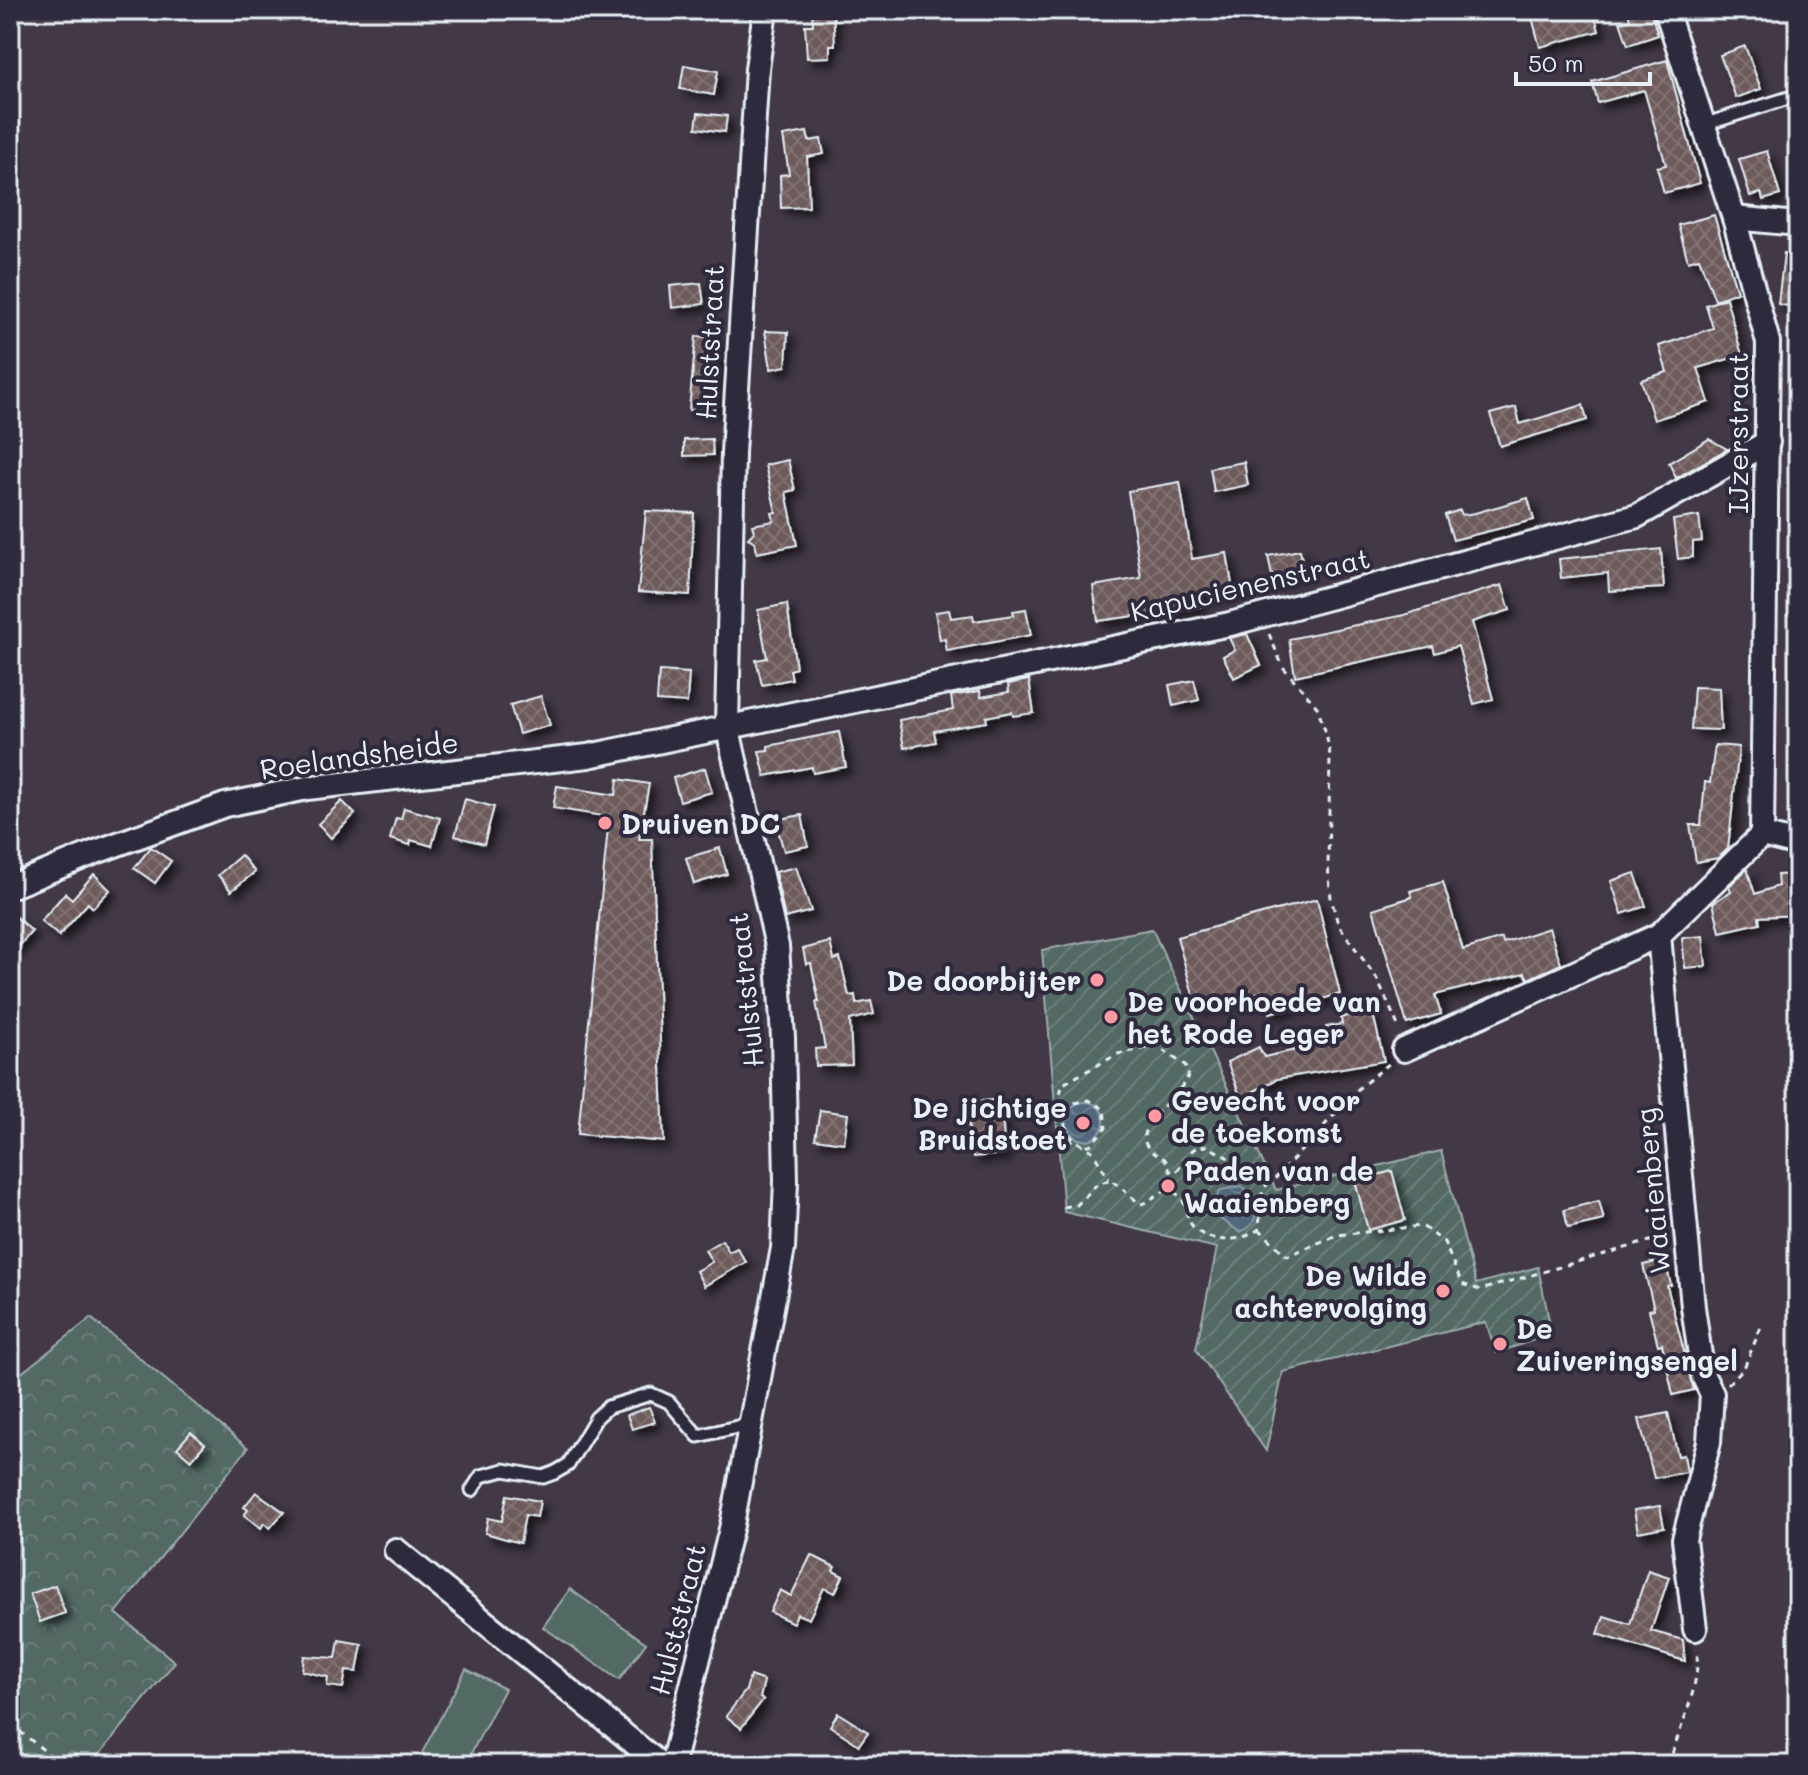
<svg xmlns="http://www.w3.org/2000/svg" width="1808" height="1775" font-family="Mali,sans-serif">
  <style>
    .forest { fill: url(#forest-crowns); stroke: #9eadae; stroke-width: 2 }
    .garden { fill: url(#garden-furrows); stroke: #9eadae; stroke-width: 2 }
    .pitch { fill: #536964; stroke: #9eadae; stroke-width: 2 }
    .water { fill: url(#water-waves); stroke: #8d9fae; stroke-width: 2 }
    .building { fill: url(#building-cross-hatch); stroke: #e8f1f8; stroke-width: 2; filter: url(#shadow) }
    .lines { fill: none; stroke-linecap: round; stroke-linejoin: round }
    .service-casing { stroke: #e8f1f8; stroke-width: 17 }
    .minor-casing { stroke: #e8f1f8; stroke-width: 28 }
    .path { stroke: #e8f1f8; stroke-width: 3; stroke-dasharray: 6 6; stroke-linecap: butt }
    .service { stroke: #2f2a3d; stroke-width: 11 }
    .minor { stroke: #2f2a3d; stroke-width: 22 }
    .poi-dot { fill: #ff9aa2; stroke: #2f2a3d; stroke-width: 3 }
    .labels { text-anchor: middle; dominant-baseline: central; stroke-width: 8; stroke-linejoin: round; paint-order: stroke }
    .street-label { font-size: 28px; fill: #e8f1f8; stroke: #2f2a3d }
    .poi-label { font-size: 28px; font-weight: bold; fill: #e8f1f8; stroke: #2f2a3d; text-anchor: start }
  </style>
  <defs>
    <pattern id="forest-crowns" width="20" height="18" patternUnits="userSpaceOnUse" patternTransform="scale(2)"><rect width="20" height="18" fill="#536964"/><path d="M2 6a3 3 0 1 1 6 0M12 15a3 3 0 1 1 6 0" fill="none" stroke="#6c7f7b"/></pattern>
    <pattern id="garden-furrows" width="10" height="10" patternUnits="userSpaceOnUse" patternTransform="scale(2)"><rect width="10" height="10" fill="#536964"/><path d="M-1 1l2-2M0 10L10 0M9 11l2-2" fill="none" stroke="#6c7f7b"/></pattern>
    <pattern id="water-waves" width="16" height="10" patternUnits="userSpaceOnUse" patternTransform="scale(2)"><rect width="16" height="10" fill="#51687c"/><path d="M0 5q4-4 8 0t8 0" fill="none" stroke="#6a7e8f"/></pattern>
    <pattern id="building-cross-hatch" width="8" height="8" patternUnits="userSpaceOnUse" patternTransform="scale(2)"><rect width="8" height="8" fill="#6d5a5a"/><path d="M0 0l8 8M0 8l8-8" fill="none" stroke="#827272"/></pattern>
    <filter id="shadow"><feDropShadow dx="6" dy="6" stdDeviation="4" flood-color="#0009"/></filter>
  </defs>
  <rect width="100%" height="100%" fill="#423846"/>
  <filter id="ink" filterUnits="userSpaceOnUse"><feTurbulence type="fractalNoise" baseFrequency=".0125" numOctaves="2"/><feDisplacementMap in="SourceGraphic" scale="16" xChannelSelector="R" yChannelSelector="G"/><feConvolveMatrix kernelMatrix="1 2 1 2 8 2 1 2 1" color-interpolation-filters="sRGB"/></filter>
  <g filter="url(#ink)">
    <path class="forest" d="M91,1318L248,1448L116,1613L175,1662L91,1765H10V1382Z"/>
    <path class="garden" d="M1152,929L1276,1190L1441,1151L1476,1284L1538,1267L1552,1334L1496,1353L1486,1322L1283,1372L1266,1451L1196,1349L1217,1248L1064,1212L1042,950Z"/>
    <g class="pitch">
      <path d="M570,1589L646,1643L619,1680L543,1627Z"/>
      <path d="M466,1669L505,1689L465,1765H445L422,1753Z"/>
    </g>
    <g class="water">
      <circle cx="1085" cy="1121" r="19"/>
      <path d="M1242,1186L1254,1197C1258,1213 1257,1226 1240,1232L1222,1220L1215,1200L1221,1190Z"/>
    </g>
    <g class="building">
      <path d="M812,10H833L835,45H830V57L807,58L805,25H813Z"/>
      <path d="M1530,10H1558L1560,17L1593,10L1599,31L1540,47Z"/>
      <path d="M1627,10H1650L1658,35L1628,45L1620,22L1630,19Z"/>
      <path d="M1745,46L1761,89L1736,98L1720,55Z"/>
      <path d="M1667,60L1700,183L1664,193L1657,167L1666,165L1644,90L1598,103L1592,82Z"/>
      <path d="M684,65L718,71L714,95L680,89Z"/>
      <path d="M698,113L727,116L725,132L696,128Z"/>
      <path d="M807,132L809,141L821,139L824,154L807,157L809,207L781,208L780,175L789,174L783,136Z"/>
      <path d="M1767,151L1780,195L1763,200L1761,193L1750,196L1739,159Z"/>
      <path d="M1714,215L1737,292L1715,300L1699,258L1688,261L1678,225Z"/>
      <path d="M1784,253L1798,255V308L1778,304Z"/>
      <path d="M701,283L704,304L672,308L670,286Z"/>
      <path d="M1726,298L1742,355L1698,368L1709,402L1654,420L1641,380L1667,372L1659,346L1713,328L1706,305Z"/>
      <path d="M765,331L788,332L786,366L771,369Z"/>
      <path d="M696,336L718,338L714,412L689,410Z"/>
      <path d="M1583,405L1587,420L1500,446L1490,414L1516,407L1520,424Z"/>
      <path d="M712,439L713,455L684,456V440Z"/>
      <path d="M1709,439L1727,449L1676,478L1669,463Z"/>
      <path d="M788,460L795,490L786,492L797,545L757,553L755,542L748,538L754,532L752,525L774,521L772,513L776,512L765,465Z"/>
      <path d="M1244,462L1248,485L1214,492L1210,468Z"/>
      <path d="M1180,482L1192,559L1227,553L1233,591L1198,596L1200,607L1098,621L1093,586L1141,578L1128,491Z"/>
      <path d="M1528,498L1534,520L1453,540L1445,515L1460,510L1462,515L1475,513Z"/>
      <path d="M646,511L694,513L690,595L638,592Z"/>
      <path d="M1699,516L1702,541L1693,542V557L1678,559L1673,520Z"/>
      <path d="M1661,549L1664,588L1609,591L1608,573L1561,578L1559,559Z"/>
      <path d="M1300,550L1304,570L1272,576L1268,556Z"/>
      <path d="M1502,585L1510,610L1472,622L1493,699L1474,704L1458,646L1435,653L1433,646L1295,676L1289,639L1404,615Z"/>
      <path d="M787,604L796,668L790,670L792,679L762,685L756,660L767,658L758,610Z"/>
      <path d="M1026,609L1031,635L947,651L945,639L940,640L935,612L949,610L951,618L973,615L974,621L1014,615L1013,611Z"/>
      <path d="M1247,634L1261,665L1234,678L1223,656L1235,650L1229,638Z"/>
      <path d="M659,671L689,673L687,703L657,701Z"/>
      <path d="M1029,680L1034,713L1013,716L1012,712L986,717L987,722L934,731L936,742L904,748L899,720L953,710L951,696L980,691L981,697L1009,692L1008,684Z"/>
      <path d="M1194,680L1199,700L1173,706L1169,685Z"/>
      <path d="M1694,687L1719,688L1721,730L1691,729Z"/>
      <path d="M541,696L550,725L519,734L510,705Z"/>
      <path d="M839,732L846,767L813,773L812,767L765,776L759,751L768,750V746Z"/>
      <path d="M1715,745L1739,747L1728,849L1718,858L1696,862L1690,825H1701L1705,782L1710,783Z"/>
      <path d="M705,768L712,792L680,801L673,778Z"/>
      <path d="M618,779L649,784L639,839H652L664,1142L578,1134L609,817L553,808L557,786L616,795Z"/>
      <path d="M465,799L494,807L484,844L455,836Z"/>
      <path d="M342,801L355,814L331,838L318,824Z"/>
      <path d="M404,808L440,818L432,846L411,840L410,845L390,839L396,818L401,819Z"/>
      <path d="M802,815L808,846L784,851L775,820Z"/>
      <path d="M151,847L171,861L155,883L134,868Z"/>
      <path d="M720,848L727,874L694,884L686,858Z"/>
      <path d="M241,855L255,872L231,891L218,875Z"/>
      <path d="M796,867L811,911L785,918L775,872Z"/>
      <path d="M1747,869L1755,894L1778,886L1777,875L1798,874V915L1759,917L1760,923L1720,932L1713,903L1731,891L1729,886Z"/>
      <path d="M1635,873L1646,906L1622,914L1611,881Z"/>
      <path d="M94,874L110,890L93,908L88,903L59,936L41,921L65,893L72,899Z"/>
      <path d="M1443,882L1463,950L1502,938L1503,943L1549,928L1561,964L1528,979L1525,973L1435,995L1441,1014L1407,1024L1373,909L1412,897L1410,891Z"/>
      <path d="M1317,899L1340,994L1270,1013L1264,991L1197,1009L1177,937Z"/>
      <path d="M10,912L32,931L10,957Z"/>
      <path d="M1703,936L1706,966L1685,968L1682,938Z"/>
      <path d="M830,942L834,960L840,958L849,996L855,995L856,1004L871,1001L874,1014L850,1020L852,1065L816,1066L815,1049L825,1048L816,1002H819L811,963L806,964L803,949Z"/>
      <path d="M1372,1009L1384,1061L1277,1079L1241,1098L1227,1062L1259,1047L1264,1057L1331,1042L1326,1027L1342,1024L1341,1018Z"/>
      <path d="M1001,1099L1005,1154L973,1157L965,1103Z"/>
      <path d="M820,1110L848,1114L844,1143L815,1139Z"/>
      <path d="M1392,1171L1405,1220L1368,1230L1355,1181Z"/>
      <path d="M1599,1201L1604,1220L1568,1228L1564,1210Z"/>
      <path d="M722,1240L729,1252L737,1248L746,1262L704,1286L696,1271L712,1262L705,1250Z"/>
      <path d="M1665,1260L1671,1285L1667,1286L1694,1390L1673,1395L1662,1344L1658,1345L1649,1310L1654,1309L1643,1265Z"/>
      <path d="M649,1407L655,1422L632,1429L627,1415Z"/>
      <path d="M1668,1413L1678,1456L1684,1455L1687,1472L1654,1478L1639,1419Z"/>
      <path d="M191,1432L205,1444L191,1460L177,1448Z"/>
      <path d="M256,1492L284,1512L270,1528L264,1523L261,1528L244,1515L248,1510L244,1507Z"/>
      <path d="M507,1495L540,1501L537,1517L525,1515L520,1543L485,1533L488,1518L502,1521Z"/>
      <path d="M1660,1506L1664,1527L1638,1532L1634,1510Z"/>
      <path d="M811,1555L835,1567L833,1571L843,1576L835,1593L824,1588L809,1619L797,1614L793,1623L770,1612L780,1590L791,1596Z"/>
      <path d="M1648,1570L1669,1577L1651,1631L1683,1640L1685,1661L1598,1634L1604,1616L1630,1624Z"/>
      <path d="M55,1585L65,1613L40,1622L30,1594Z"/>
      <path d="M339,1640L362,1644L357,1672L346,1671L343,1688L327,1686L328,1677L302,1671L304,1656L336,1658Z"/>
      <path d="M750,1676L764,1681L760,1698L763,1700L741,1728L726,1716L746,1690Z"/>
      <path d="M838,1713L868,1732L859,1745L830,1726Z"/>
    </g>
    <g class="lines">
      <g class="service-casing">
        <g id="service">
          <path d="M1703,125L1798,95"/>
          <path d="M472,1490L481,1476L504,1470L543,1477L554,1473L568,1465L596,1418L608,1407L651,1394L669,1402L698,1436L750,1424"/>
        </g>
      </g>
      <g class="minor-casing">
        <g id="minor">
          <path d="M1666,10L1734,218L1768,342L1762,835"/>
          <path d="M1734,218L1798,224"/>
          <path d="M1762,835L1798,844"/>
          <path d="M10,887L93,853L225,805L307,788L588,756L1230,624L1637,516L1768,442"/>
          <path d="M1659,935L1693,1307L1703,1376L1712,1394L1709,1442L1684,1539L1695,1629"/>
          <path d="M1404,1050L1659,935L1762,835"/>
          <path d="M396,1550L661,1765"/>
          <path d="M672,1765L732,1525L783,1248L786,1181L783,1037L777,946L727,725L733,453L757,69L765,10"/>
        </g>
      </g>
      <g class="path">
        <path d="M1269,634L1283,667L1317,707L1326,733L1330,755L1328,866L1331,898L1338,924L1377,979L1400,1030"/>
        <path d="M1065,1110L1075,1103L1089,1100L1104,1109L1106,1128L1090,1145H1085"/>
        <path d="M1073,1139C1062,1126 1056,1099 1063,1084L1118,1054L1156,1046L1185,1065L1189,1073C1182,1101 1109,1134 1165,1159L1170,1171L1175,1173C1187,1161 1187,1146 1207,1146L1272,1182L1360,1087L1390,1063"/>
        <path d="M1059,1151L1073,1139L1092,1151L1109,1179"/>
        <path d="M1064,1207L1077,1205L1096,1185L1111,1179L1140,1204C1152,1203 1159,1187 1173,1192C1188,1198 1184,1213 1191,1224C1205,1245 1242,1243 1259,1229L1261,1196L1267,1184"/>
        <path d="M1259,1229L1287,1256L1337,1235L1422,1226L1444,1242L1462,1284L1480,1290L1667,1236"/>
        <path d="M1728,1384L1744,1368L1761,1327"/>
        <path d="M10,1724L63,1765"/>
        <path d="M1669,1765C1679,1726 1700,1692 1697,1649"/>
      </g>
      <use href="#service" class="service"/>
      <use href="#minor" class="minor"/>
    </g>
  </g>
  <g class="poi-dot">
    <circle cx="605" cy="823" r="8"/>
    <circle cx="1097" cy="980" r="8"/>
    <circle cx="1111" cy="1017" r="8"/>
    <circle cx="1155" cy="1116" r="8"/>
    <circle cx="1083" cy="1123" r="8"/>
    <circle cx="1168" cy="1186" r="8"/>
    <circle cx="1443" cy="1291" r="8"/>
    <circle cx="1500" cy="1344" r="8"/>
  </g>
  <g class="labels">
    <g class="street-label">
      <text transform="translate(709 342) rotate(-87)">Hulststraat</text>
      <text transform="translate(1737 433) rotate(-90)">IJzerstraat</text>
      <text transform="translate(1250 584) rotate(-13)">Kapucienenstraat</text>
      <text transform="translate(359 755) rotate(-8)">Roelandsheide</text>
      <text transform="translate(745 990) rotate(-96)">Hulststraat</text>
      <text transform="translate(1652 1191) rotate(-95)">Waaienberg</text>
      <text transform="translate(677 1619) rotate(-76)">Hulststraat</text>
    </g>
    <g class="poi-label">
      <text x="621" y="823">Druiven DC</text>
      <text x="1081" y="980" text-anchor="end">De doorbijter</text>
      <text x="1127" y="1001">De voorhoede van<tspan x="1127" dy="32">het Rode Leger</tspan></text>
      <text x="1171" y="1100">Gevecht voor<tspan x="1171" dy="32">de toekomst</tspan></text>
      <text x="1067" y="1107" text-anchor="end">De jichtige<tspan x="1067" dy="32">Bruidstoet</tspan></text>
      <text x="1184" y="1170">Paden van de<tspan x="1184" dy="32">Waaienberg</tspan></text>
      <text x="1427" y="1275" text-anchor="end">De Wilde<tspan x="1427" dy="32">achtervolging</tspan></text>
      <text x="1516" y="1328">De<tspan x="1516" dy="32">Zuiveringsengel</tspan></text>
    </g>
  </g>
  <rect width="1808" height="1775" fill="none" stroke="#2f2a3d" stroke-width="40"/>
  <rect x="20" y="20" width="1768" height="1735" fill="none" stroke="#e8f1f8" stroke-width="3" filter="url(#ink)"/>
  <path d="M1516 72v12h134v-12" fill="none" stroke="#e8f1f8" stroke-width="4"/>
  <text x="1528" y="72" font-size="24" fill="#e8f1f8" stroke="#2f2a3d" stroke-width="6" paint-order="stroke">50 m</text>
</svg>
